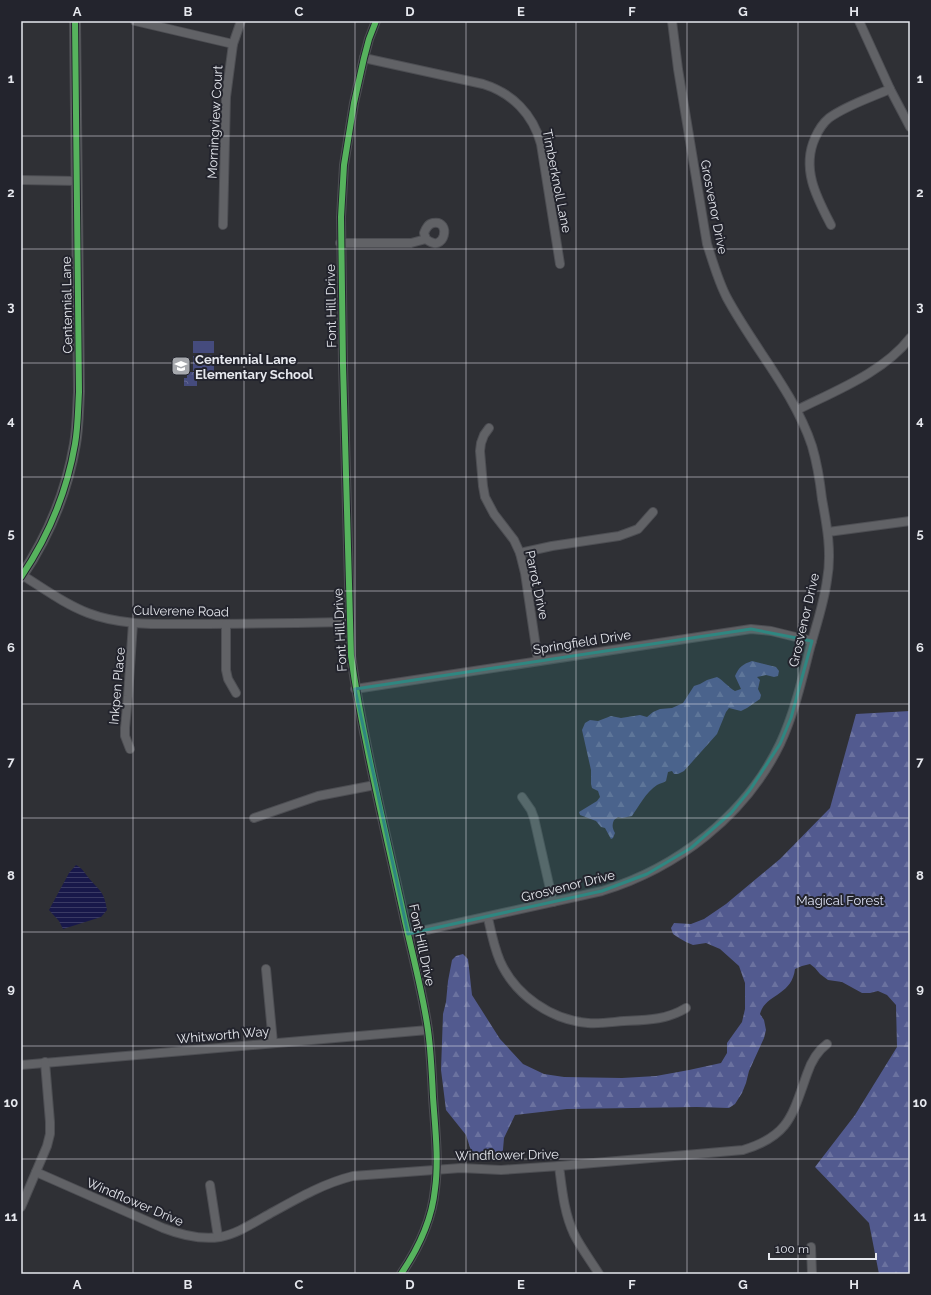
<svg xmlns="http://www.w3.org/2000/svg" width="931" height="1295" font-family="Raleway,sans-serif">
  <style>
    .forest { fill: url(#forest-firs) }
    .park { fill: url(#park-crowns) }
    .garden { fill: #454b7d }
    .water { fill: url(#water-rules) }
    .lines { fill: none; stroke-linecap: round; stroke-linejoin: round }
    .minor-casing { stroke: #4d4e53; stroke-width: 10 }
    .tertiary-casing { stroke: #4d4e53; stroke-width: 12 }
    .minor { stroke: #616266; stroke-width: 8 }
    .tertiary { stroke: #616266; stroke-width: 10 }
    .cycleway-casing { stroke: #23242d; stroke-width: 8 }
    .cycleway { stroke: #56b35d; stroke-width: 6 }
    .marked { fill: #2f8781; fill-opacity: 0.2; stroke: #2f8781; stroke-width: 3; stroke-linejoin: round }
    .grid { fill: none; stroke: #e6e8ee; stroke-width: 1; stroke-opacity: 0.55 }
    .labels { text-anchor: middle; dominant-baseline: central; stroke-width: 4; stroke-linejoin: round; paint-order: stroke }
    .street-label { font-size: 13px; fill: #e6e8ee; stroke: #23242d }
    .poi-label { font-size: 13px; font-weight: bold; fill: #e6e8ee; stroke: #23242d; text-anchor: start }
    .park-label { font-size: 13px; fill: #dbdff2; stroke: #23242d }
    .neatline { fill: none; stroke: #e6e8ee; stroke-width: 1.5 }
    .grid-label { font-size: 13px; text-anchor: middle; font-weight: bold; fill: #e6e8ee }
  </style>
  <defs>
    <pattern id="forest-firs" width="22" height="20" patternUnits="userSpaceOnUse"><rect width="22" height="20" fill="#525a8f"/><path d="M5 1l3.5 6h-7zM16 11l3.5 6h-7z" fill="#6b729f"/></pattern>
    <pattern id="park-crowns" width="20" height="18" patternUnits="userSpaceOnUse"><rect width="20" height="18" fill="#454b7d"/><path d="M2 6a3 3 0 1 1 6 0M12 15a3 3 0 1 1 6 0" fill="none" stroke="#606590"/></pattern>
    <pattern id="water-rules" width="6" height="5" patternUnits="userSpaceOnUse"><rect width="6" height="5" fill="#18184a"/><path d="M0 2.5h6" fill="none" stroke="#3a3a64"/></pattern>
  </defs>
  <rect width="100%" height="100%" fill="#2f3035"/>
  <g class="forest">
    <path d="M752,661L776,667L779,671L778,676L774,677L766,675L757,677L760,680L758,689L761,695L760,699L747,708L741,711L729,708L726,712L717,734L684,771L678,774H674L672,771L668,772L666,781C663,783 661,783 657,785C646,792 639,806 632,816L622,818L618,817L614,820C612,824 612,828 615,833L613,838L611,839L605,828L601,827L596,821L580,815L579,812L597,801L600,797L598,791L592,788L591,784V770L582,730L585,723L590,720L598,721L611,716L621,718L640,715L647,717L653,712L660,709L672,708L683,703L694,686L700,684L707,680L717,677C724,681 728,687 735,691L741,689L735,676C739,667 743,664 752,661Z"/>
    <path d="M910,711V1274H879L869,1223L815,1167L855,1115L897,1047L896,1005L887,995L878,991L870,993H862L842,982L828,980L820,974L815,968L810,964L802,966L795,969C792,996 765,994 760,1014L764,1020L766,1030L764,1038L749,1071L746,1083L742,1093L735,1104L729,1108L697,1107L567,1109L515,1115L504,1138L502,1161L474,1160L466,1135L446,1110L441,1070L443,1014L446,1002L448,981L452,960L456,956L463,954L468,959L472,995L500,1039L523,1064L544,1074L564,1077L622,1078L656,1076L689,1070L721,1063L727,1053V1043L742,1022L745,1009V983L739,966L720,949L706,943L693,945L686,942L679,938L673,934L671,928L674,923L691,924L704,919L726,904L780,859L830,808L856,714Z"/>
  </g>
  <g class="park">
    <path d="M214,355V371H193V356Z"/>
    <path d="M187,372H197V386H184V378H187Z"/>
  </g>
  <rect class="garden" x="193" y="341" width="21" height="12"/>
  <path class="water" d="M76,865C82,868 84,872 88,877C99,891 104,890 107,910L101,917L63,929L59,921L49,910L69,873Z"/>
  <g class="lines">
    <g class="minor-casing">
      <g id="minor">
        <path d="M135,21L233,44"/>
        <path d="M376,21L369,39L364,58L354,103L344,165L341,217L343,365L351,656C364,745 386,833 405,921C413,957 423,994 428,1030C431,1052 432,1075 433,1097C435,1127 439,1159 435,1189C432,1220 418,1249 401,1274"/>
        <path d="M859,21L890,89L910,127"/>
        <path d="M364,58L483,84C512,93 533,114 541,144L560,264"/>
        <path d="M21,180L77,181"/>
        <path d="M223,225L226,97L233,44L241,21"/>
        <path d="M831,225C817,198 801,169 815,138C818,131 823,123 829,118C847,105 870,98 890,89"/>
        <path d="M340,243H411L426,239C445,255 452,219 433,223C428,224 426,228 424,233L426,239"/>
        <path d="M797,410C835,391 884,372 910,338"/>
        <path d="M489,428L484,435L481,443L480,451L483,486L485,497L494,514L514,540L520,553L525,573L538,661"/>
        <path d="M828,532L910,521"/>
        <path d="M520,553L552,546L619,536L630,532L638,529L653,512"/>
        <path d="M22,575C43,588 64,604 88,613C122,626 159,624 195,624C247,624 298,623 350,622"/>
        <path d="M226,624V670L228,679L236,693"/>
        <path d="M355,689L751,629L771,631L812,641"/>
        <path d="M130,749L125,736V728L128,696L133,623"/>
        <path d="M522,797L531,810L534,818L553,902"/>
        <path d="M254,818L318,796L375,785"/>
        <path d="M488,918C491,932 494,947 500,961C515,995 551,1020 588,1023C600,1024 612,1022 624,1021C646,1020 667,1020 686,1008"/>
        <path d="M408,934L602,891C677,868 745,816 780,744C794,714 802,680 810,648C816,626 824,603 827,580C832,553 827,526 822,499C820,481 817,463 812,446C794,392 754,348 727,298C718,281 713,262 707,244L678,69L672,21"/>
        <path d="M266,969L273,1043"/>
        <path d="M21,1065L428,1030"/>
        <path d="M559,1166C562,1189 564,1213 574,1234C581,1248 591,1261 599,1274"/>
        <path d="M36,1172L163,1228C181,1235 200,1240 220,1237C236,1234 250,1225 264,1217C293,1201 321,1184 353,1176L461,1168L501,1170L559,1166L743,1150C789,1136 792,1116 807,1074C811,1062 816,1052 827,1044"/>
        <path d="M210,1185L218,1237"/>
        <path d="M21,1207L47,1146L50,1134V1122L45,1062"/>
        <path d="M811,1247L812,1274"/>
      </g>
    </g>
    <g class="tertiary-casing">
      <path id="tertiary" d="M21,577C48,537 67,491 75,444C78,427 78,409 79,392L75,21"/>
    </g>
    <use href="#minor" class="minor"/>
    <use href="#tertiary" class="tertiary"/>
    <g class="cycleway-casing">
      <g id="cycleway">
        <path d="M376,21L369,39L364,58L354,103L344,165L341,217L343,365L351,656C364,745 386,833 405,921C413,957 423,994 428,1030C431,1052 432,1075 433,1097C435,1127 439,1159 435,1189C432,1220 418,1249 401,1274"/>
        <path d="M21,577C48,537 67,491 75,444C78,427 78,409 79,392L75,21"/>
      </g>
    </g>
    <use href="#cycleway" class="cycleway"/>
  </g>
  <path class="marked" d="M751,629L812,641L791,718L780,744L750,790L731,813L691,848L647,874L602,891L408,934L355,689Z"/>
  <path class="grid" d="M133,21V1274M244,21V1274M355,21V1274M466,21V1274M576,21V1274M687,21V1274M798,21V1274M21,136H910M21,249H910M21,363H910M21,477H910M21,591H910M21,704H910M21,818H910M21,932H910M21,1046H910M21,1159H910"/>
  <defs>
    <g id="school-square" transform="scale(1)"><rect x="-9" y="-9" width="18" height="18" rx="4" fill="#a6a8ad" stroke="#23242d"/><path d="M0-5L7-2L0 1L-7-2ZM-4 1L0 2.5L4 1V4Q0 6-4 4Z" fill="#fff"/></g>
  </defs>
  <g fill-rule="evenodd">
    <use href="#school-square" x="181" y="366"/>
  </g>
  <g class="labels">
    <g class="street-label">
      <text transform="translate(215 122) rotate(-87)">Morningview Court</text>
      <text transform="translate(557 181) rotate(79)">Timberknoll Lane</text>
      <text transform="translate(714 207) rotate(79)">Grosvenor Drive</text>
      <text transform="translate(67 305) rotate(-91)">Centennial Lane</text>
      <text transform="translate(331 306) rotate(-91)">Font Hill Drive</text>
      <text transform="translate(537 585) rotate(78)">Parrot Drive</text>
      <text transform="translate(181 611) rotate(1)">Culverene Road</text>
      <text transform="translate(804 620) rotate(-77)">Grosvenor Drive</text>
      <text transform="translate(340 630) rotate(-93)">Font Hill Drive</text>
      <text transform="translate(582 642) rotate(-9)">Springfield Drive</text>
      <text transform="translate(117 686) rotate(-85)">Inkpen Place</text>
      <text transform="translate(568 886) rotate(-14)">Grosvenor Drive</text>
      <text transform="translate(422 945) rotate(78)">Font Hill Drive</text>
      <text transform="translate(223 1035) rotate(-5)">Whitworth Way</text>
      <text transform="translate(507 1155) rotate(-1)">Windflower Drive</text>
      <text transform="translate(135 1202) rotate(23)">Windflower Drive</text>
    </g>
    <g class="poi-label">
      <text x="195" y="359">Centennial Lane<tspan x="195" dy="15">Elementary School</tspan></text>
    </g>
    <g class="park-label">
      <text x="840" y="900">Magical Forest</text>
    </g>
  </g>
  <rect width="931" height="1295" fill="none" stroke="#23242d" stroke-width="44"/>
  <path d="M769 1253v6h107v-6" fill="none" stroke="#e6e8ee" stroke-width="2"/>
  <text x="775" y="1253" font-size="12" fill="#e6e8ee" stroke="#23242d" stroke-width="3" paint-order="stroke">100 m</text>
  <rect x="22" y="22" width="887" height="1251" class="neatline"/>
  <g class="grid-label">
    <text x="77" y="16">A</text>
    <text x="188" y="16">B</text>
    <text x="299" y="16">C</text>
    <text x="410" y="16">D</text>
    <text x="521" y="16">E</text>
    <text x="632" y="16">F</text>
    <text x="743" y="16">G</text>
    <text x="854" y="16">H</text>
    <text x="11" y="83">1</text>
    <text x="920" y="83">1</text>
    <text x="11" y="197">2</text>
    <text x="920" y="197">2</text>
    <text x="11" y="311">3</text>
    <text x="920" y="311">3</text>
    <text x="11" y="425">4</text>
    <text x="920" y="425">4</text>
    <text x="11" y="538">5</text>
    <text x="920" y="538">5</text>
    <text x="11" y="652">6</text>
    <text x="920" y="652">6</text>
    <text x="11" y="766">7</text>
    <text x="920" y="766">7</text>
    <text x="11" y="880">8</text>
    <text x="920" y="880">8</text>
    <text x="11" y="993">9</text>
    <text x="920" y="993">9</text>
    <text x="11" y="1107">10</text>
    <text x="920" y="1107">10</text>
    <text x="11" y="1221">11</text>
    <text x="920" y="1221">11</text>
    <text x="77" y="1289">A</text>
    <text x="188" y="1289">B</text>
    <text x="299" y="1289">C</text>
    <text x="410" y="1289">D</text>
    <text x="521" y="1289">E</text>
    <text x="632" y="1289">F</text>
    <text x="743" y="1289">G</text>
    <text x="854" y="1289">H</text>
  </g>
</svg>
